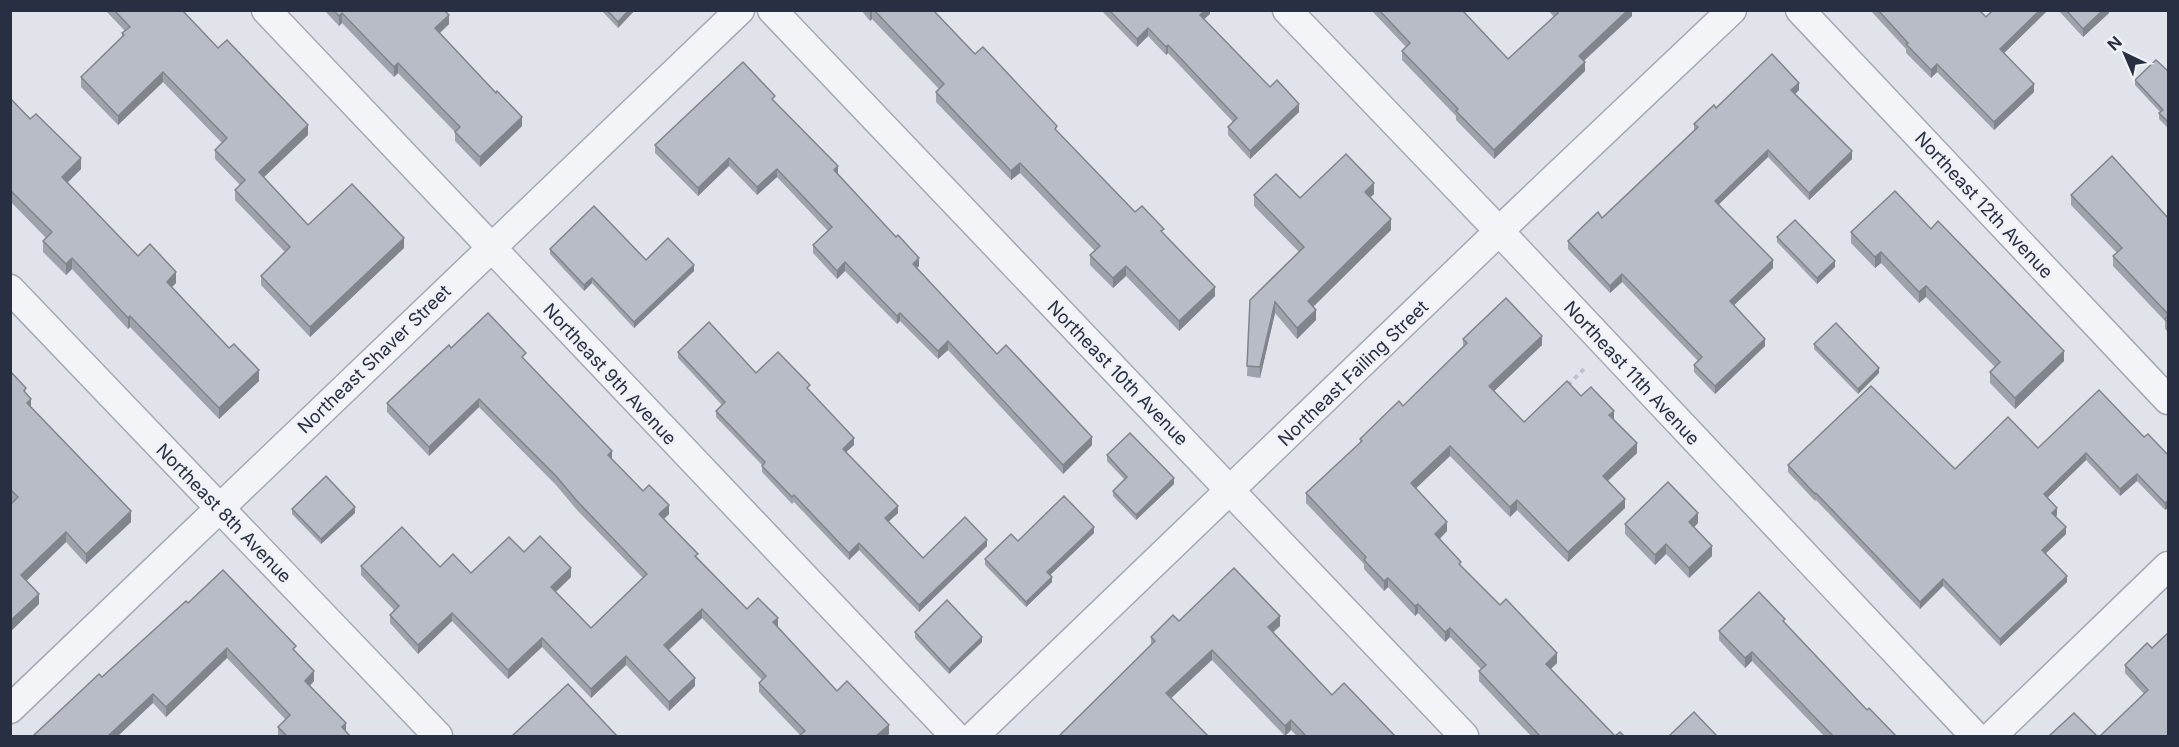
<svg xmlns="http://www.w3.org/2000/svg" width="2179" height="747" font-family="Inter,sans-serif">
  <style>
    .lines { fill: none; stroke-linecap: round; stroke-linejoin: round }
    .minor-casing { stroke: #a5a9b4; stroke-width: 31 }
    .path { stroke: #bec1c9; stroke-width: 4; stroke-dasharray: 4.5 4.5; stroke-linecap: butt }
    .minor { stroke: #f3f4f8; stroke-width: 28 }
    .wall { fill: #9da2ab }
    .shaded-wall { fill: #80848b }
    .building { fill: #b7bcc7; stroke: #80848b; stroke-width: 1.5 }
    .labels { text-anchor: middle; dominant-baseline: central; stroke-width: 5; stroke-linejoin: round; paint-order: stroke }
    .street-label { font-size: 18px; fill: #282f42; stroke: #f0f2f7 }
  </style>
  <rect width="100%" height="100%" fill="#e0e3ea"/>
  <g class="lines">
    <g class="minor-casing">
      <g id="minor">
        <path d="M266,10L955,736"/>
        <path d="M772,10L1464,736"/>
        <path d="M1287,10L1499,231L1975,736"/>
        <path d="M1800,10L2168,400"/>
        <path d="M10,289L438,736"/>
        <path d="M10,709L740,10"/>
        <path d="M974,736L1521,210L1732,10"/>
        <path d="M1992,736L2168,566"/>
      </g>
    </g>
    <path class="path" d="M1568,385L1586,367"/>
    <use href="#minor" class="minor"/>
  </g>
  <g class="wall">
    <path d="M105,10H182L218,48L308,135L263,177L308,225L404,248L310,337L261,285V276L285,252L235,200V190L240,185L215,159V150L222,143L163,82L118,125L81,87V77L122,37V33L125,31Z"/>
    <path d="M324,10H444L449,24L440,33L522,126L480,167L455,141V132L398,73L394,77L342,23L339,26Z"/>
    <path d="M601,10H635L618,28Z"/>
    <path d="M861,10H933L975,54L1057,132L1135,212L1164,234L1215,296L1179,331L1126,276L1113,288L1090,265V255L1095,251L1020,173L1011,180L936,102V92L939,89L872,19L870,21Z"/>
    <path d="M1101,10H1210V14L1204,19L1270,87L1299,112L1250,159L1228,135V127L1233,122L1168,53L1166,55L1148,36L1137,47Z"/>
    <path d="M1371,10H1443L1508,59L1554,17L1548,10H1632V16L1584,61L1585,71L1494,159L1456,120V116L1402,60V51L1406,47Z"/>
    <path d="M1870,10H1979L1986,17L2048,10L2004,53L2034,92L1994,130L1937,72L1931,78L1906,53V49Z"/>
    <path d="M2058,10H2109V13L2083,37Z"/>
    <path d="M2169,72V129L2159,119V113L2160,112L2135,85V80Z"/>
    <path d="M1799,90L1795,94L1852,159L1809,200L1768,157L1719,204L1773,268L1734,305L1765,346L1715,394L1694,372V365L1698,361L1622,282L1610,293L1568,249V241L1602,218L1694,131V124L1716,108Z"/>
    <path d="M10,98L81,169L67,183L138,256L176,283L172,287L259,381L219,419L130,327L128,329L72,269L66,275L43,252V241L46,238L10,201Z"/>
    <path d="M775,102L919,266L917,268L997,354L1092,445L1063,474L948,350L938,359L900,321L897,324L845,271L837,279L813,253V245L828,231L777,177L757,195L729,166L698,196L655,153V145Z"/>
    <path d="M1374,194L1371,197L1391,230L1313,306L1316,320L1297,339L1275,313L1260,378L1247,376L1250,300L1299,252L1254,206V195L1300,198Z"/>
    <path d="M2071,195L2169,219V333L2165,329V321L2113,266V256L2117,253L2071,205Z"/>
    <path d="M1931,229L2064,361L2015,409L1990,383V372L1995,367L1926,297L1919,303L1881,263L1875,268L1851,243V232Z"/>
    <path d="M1777,237L1835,267L1817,284L1777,242Z"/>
    <path d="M550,249L646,260L694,271L634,328L592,283L584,291L550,254Z"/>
    <path d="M1463,339L1542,345L1494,391L1524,422L1581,396L1614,419L1637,453L1608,481L1625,508L1568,562L1517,510L1510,517L1450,456L1416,488L1447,531L1440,539L1461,566L1557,663L1550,669L1615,736H1624H1531L1479,681V671L1481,669L1450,637L1445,642L1418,613L1415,616L1388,587L1384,591L1364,569V564L1306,503V493L1360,443V439L1403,406L1463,347Z"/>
    <path d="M1814,344L1879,373L1858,394L1814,349Z"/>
    <path d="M451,348L526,361L612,460L643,491L669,514L664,519L698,558L747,609L778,627L837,691L889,734L886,736H799L800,735L759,692V683L762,680L702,618L669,650L695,686L669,711L626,665L591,698L542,647L508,679L452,621L418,654L390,623V615L394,610L361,575V566L440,567L471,573L524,552L571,577L556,592L591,628L643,578L577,510L556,485L479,407L429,456L387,412V403Z"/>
    <path d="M678,352L756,373L810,391L854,445L846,452L898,513L888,522L923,558L987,546L919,612L859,550L849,560L794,502L792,504L762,472V465L716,417V411L722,405L678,358Z"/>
    <path d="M10,371L26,394L31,407L131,522L86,564L66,542L26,581L39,604L10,632L13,502L10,499Z"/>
    <path d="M2144,437L2169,456L2165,510L2137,481L2120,496L2086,460L2047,498L2057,515L2055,517L2066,534L2046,553L2067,582L2000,646L1943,586L1920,609L1816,500L1815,501L1788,472V465L1955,469L2038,448Z"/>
    <path d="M1107,455L1174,484L1136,520L1113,496V491L1125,480L1107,461Z"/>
    <path d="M292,509L355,513L321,544L292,514Z"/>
    <path d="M1698,523L1694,527L1712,556L1689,578L1666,554L1655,565L1625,534V524Z"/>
    <path d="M1094,533L1050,575L1052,582L1026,607L985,565V559L1018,541Z"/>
    <path d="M188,603L296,652L314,681L310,686L350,736H278V727L286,720L227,658L166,717L153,703L102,677Z"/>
    <path d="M1179,621L1280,626L1273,632L1332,695L1395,736H1297L1291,730L1285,736L1212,660L1059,736L1151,645V637Z"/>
    <path d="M1785,624L1867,710L1896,736H1824L1752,661L1745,668L1719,640V631Z"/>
    <path d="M915,632L982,642L949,674L915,638Z"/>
    <path d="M2152,648L2169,736L2144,694L2125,673V665Z"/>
  </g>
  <g class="shaded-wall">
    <path d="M629,10H635L618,28V22Z"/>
    <path d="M872,10V19L870,21V11Z"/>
    <path d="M1205,10H1210V14L1200,23V15Z"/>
    <path d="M1628,10H1632V16L1579,65V56Z"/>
    <path d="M2040,10H2048L2000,57V49Z"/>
    <path d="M2103,10H2109V13L2083,37V29Z"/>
    <path d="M342,13V23L339,26V16Z"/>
    <path d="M449,15V24L435,37V28Z"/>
    <path d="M1148,28V36L1137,47V39Z"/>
    <path d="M1168,45V53L1166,55V47Z"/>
    <path d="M1585,62V71L1494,159V150Z"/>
    <path d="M398,63V73L394,77V67Z"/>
    <path d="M1937,64V72L1931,78V70Z"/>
    <path d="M163,72V82L118,125V116Z"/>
    <path d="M1799,83V90L1791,98V90Z"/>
    <path d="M2034,84V92L1994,130V122Z"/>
    <path d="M1299,104V112L1250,159V151Z"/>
    <path d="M522,117V126L480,167V157Z"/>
    <path d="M308,125V135L259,182V172Z"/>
    <path d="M1768,150V157L1715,208V201Z"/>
    <path d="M1852,151V159L1809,200V193Z"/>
    <path d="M81,158V169L62,188V177Z"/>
    <path d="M729,158V166L698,196V188Z"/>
    <path d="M1020,163V173L1011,180V171Z"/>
    <path d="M838,166V174L834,170Z"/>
    <path d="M777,169V177L757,195V187Z"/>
    <path d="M1374,183V194L1365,202V192Z"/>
    <path d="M1391,219V230L1308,312V301Z"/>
    <path d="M404,238V248L310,337V327Z"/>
    <path d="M1881,252V263L1875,268V257Z"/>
    <path d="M72,258V269L66,275V264Z"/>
    <path d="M919,258V266L913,272V264Z"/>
    <path d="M1773,260V268L1730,309V301Z"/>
    <path d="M1835,261V267L1817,284V278Z"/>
    <path d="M845,262V271L837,279V271Z"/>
    <path d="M694,265V271L634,328V322Z"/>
    <path d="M1126,266V276L1113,288V278Z"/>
    <path d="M176,272V283L167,292V282Z"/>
    <path d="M1622,274V282L1610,293V286Z"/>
    <path d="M592,278V283L584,291V285Z"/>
    <path d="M1926,286V297L1919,303V292Z"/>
    <path d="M1215,287V296L1179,331V321Z"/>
    <path d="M1275,302V313L1260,378V367Z"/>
    <path d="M1316,310V320L1297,339V328Z"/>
    <path d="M900,313V321L897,324V316Z"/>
    <path d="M130,316V327L128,329V318Z"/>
    <path d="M1542,336V345L1489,396V386Z"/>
    <path d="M1765,339V346L1715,394V386Z"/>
    <path d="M948,341V350L938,359V351Z"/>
    <path d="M2064,351V361L2015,409V398Z"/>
    <path d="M1879,368V373L1858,394V389Z"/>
    <path d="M259,370V381L219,419V408Z"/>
    <path d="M31,399V409L27,403Z"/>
    <path d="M479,399V407L429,456V447Z"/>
    <path d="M1614,411V421L1609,415Z"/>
    <path d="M1092,437V445L1063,474V465Z"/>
    <path d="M854,438V445L843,455V449Z"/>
    <path d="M1637,443V453L1603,485V476Z"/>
    <path d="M1450,446V456L1411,493V483Z"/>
    <path d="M612,451V460L608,455Z"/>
    <path d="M2086,453V460L2044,501V494Z"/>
    <path d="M2137,474V481L2120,496V489Z"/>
    <path d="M1174,478V484L1136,520V515Z"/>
    <path d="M1625,499V508L1568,562V552Z"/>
    <path d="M1517,500V510L1510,517V507Z"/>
    <path d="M2169,500V507L2165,510V503Z"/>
    <path d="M669,505V514L659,523V514Z"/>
    <path d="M898,506V513L885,525V518Z"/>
    <path d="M355,507V513L321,544V539Z"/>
    <path d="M2057,508V515L2052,520V513Z"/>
    <path d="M131,511V522L86,564V554Z"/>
    <path d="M1698,513V523L1689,532V522Z"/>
    <path d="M1447,522V531L1435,543V534Z"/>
    <path d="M1094,527V533L1047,578V572Z"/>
    <path d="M2066,527V534L2042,557V550Z"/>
    <path d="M66,532V542L21,586V575Z"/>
    <path d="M987,540V546L919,612V605Z"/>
    <path d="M859,543V550L849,560V553Z"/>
    <path d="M1666,544V554L1655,565V555Z"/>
    <path d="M1712,546V556L1689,578V568Z"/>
    <path d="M571,568V577L551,596V587Z"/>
    <path d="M2067,576V582L2000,646V639Z"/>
    <path d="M1052,577V582L1026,607V602Z"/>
    <path d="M1388,578V587L1384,591V581Z"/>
    <path d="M1943,579V586L1920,609V602Z"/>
    <path d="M39,594V604L10,632V621Z"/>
    <path d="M1418,604V613L1415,616V606Z"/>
    <path d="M702,609V618L664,654V645Z"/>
    <path d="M452,613V621L418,654V645Z"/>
    <path d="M1280,616V626L1268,637V627Z"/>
    <path d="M778,618V627L773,622Z"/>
    <path d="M1450,628V637L1445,642V632Z"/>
    <path d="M982,637V642L949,674V669Z"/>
    <path d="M542,638V647L508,679V670Z"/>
    <path d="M227,648V658L166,717V707Z"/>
    <path d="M1212,650V660L1166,703V693Z"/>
    <path d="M1752,652V661L1745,668V658Z"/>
    <path d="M1557,653V663L1546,674V664Z"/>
    <path d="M626,656V665L591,698V689Z"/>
    <path d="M314,671V681L305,690V681Z"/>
    <path d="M695,678V686L669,711V702Z"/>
    <path d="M153,694V703L118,736H108Z"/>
    <path d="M1291,720V730L1285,736V726Z"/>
    <path d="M346,723V733L342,727Z"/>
    <path d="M889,725V734L886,736H876Z"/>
  </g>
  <g class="building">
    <path d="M114,10H182L218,48L227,40L308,125L259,172L308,225L352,184L404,238L310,327L261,276L290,247L235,190L245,180L215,150L227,138L163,72L118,116L81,77L124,35L122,33L130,27Z"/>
    <path d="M333,10H444L449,15L435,28L496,93L497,91L522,117L480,157L455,132L460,127L398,63L394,67L342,13L339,16Z"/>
    <path d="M607,10H629L618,22Z"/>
    <path d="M874,10H933L975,54L983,47L1057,126L1055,129L1135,212L1142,206L1164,229L1161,231L1215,287L1179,321L1126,266L1113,278L1090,255L1100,246L1020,163L1011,171L936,92L944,84Z"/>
    <path d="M1109,10H1205L1200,15L1270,87L1277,80L1299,104L1250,151L1228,127L1237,118L1168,45L1166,47L1148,28L1137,39Z"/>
    <path d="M1379,10H1462L1508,59L1558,13L1557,10H1628L1579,56L1585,62L1494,150L1456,111L1458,109L1402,51L1410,43Z"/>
    <path d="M1878,10H1979L1986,17L1993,10H2040L2000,49L2034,84L1994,122L1937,64L1931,70L1906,44L1908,43Z"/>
    <path d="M2066,10H2103L2083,29Z"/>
    <path d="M1772,54L1799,83L1791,90L1852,151L1809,193L1768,150L1715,201L1773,260L1730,301L1765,339L1715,386L1694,365L1702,357L1622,274L1610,286L1568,241L1598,212L1602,218L1698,127L1694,124L1714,105L1716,108Z"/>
    <path d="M2156,60L2169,72V123L2159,113L2163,110L2135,80Z"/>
    <path d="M743,62L775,96L772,99L838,166L834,170L896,237L898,235L919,258L913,264L997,354L1006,345L1092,437L1063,465L948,341L938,351L900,313L897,316L845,262L837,271L813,245L832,227L777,169L757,187L729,158L698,188L655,145Z"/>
    <path d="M10,98L30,119L36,114L81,158L62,177L138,256L150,244L176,272L167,282L229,348L234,344L259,370L219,408L130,316L128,318L72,258L66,264L43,241L52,232L10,190Z"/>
    <path d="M1346,154L1374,183L1365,192L1391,219L1308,301L1316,310L1297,328L1275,302L1260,367L1247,366L1250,300L1304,247L1254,195L1276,174L1300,198Z"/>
    <path d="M2112,156L2169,219V315L2113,256L2122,248L2071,195Z"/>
    <path d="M1895,191L1931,229L1938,221L2064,351L2015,398L1990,372L2000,362L1926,286L1919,292L1881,252L1875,257L1851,232Z"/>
    <path d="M594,206L646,260L668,238L694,265L634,322L592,278L584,285L550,249Z"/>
    <path d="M1795,220L1835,261L1817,278L1777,237Z"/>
    <path d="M1506,298L1542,336L1489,386L1524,422L1567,381L1581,396L1591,387L1614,411L1609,415L1637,443L1603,476L1625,499L1568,552L1517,500L1510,507L1450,446L1411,483L1447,522L1435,534L1461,562L1459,564L1500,605L1506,599L1557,653L1546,664L1615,736L1620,732L1624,736H1540L1479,671L1486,665L1450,628L1445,632L1418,604L1415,606L1388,578L1384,581L1364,560L1366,557L1306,493L1362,441L1360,439L1399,401L1403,406L1467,343L1463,339Z"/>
    <path d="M488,313L526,353L522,357L612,451L608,455L643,491L649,485L669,505L659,514L698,554L695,556L747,609L758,598L778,618L773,622L837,691L847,681L889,725L876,736H799L805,731L759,683L766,676L702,609L664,645L695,678L669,702L626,656L591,689L542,638L508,670L452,613L418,645L390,615L399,606L361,566L402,527L440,567L453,554L471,573L509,537L524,552L540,536L571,568L551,587L591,628L647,574L577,501L556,476L479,399L429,447L387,403L449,345L451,348Z"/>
    <path d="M2169,315V323L2165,319Z"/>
    <path d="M709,322L756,373L778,352L810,385L807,388L854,438L843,449L898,506L885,518L923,558L965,517L987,540L919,605L859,543L849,553L794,495L792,497L762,466L765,462L716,411L725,402L678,352Z"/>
    <path d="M1836,323L1879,368L1858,389L1814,344Z"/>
    <path d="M10,371L26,388L24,391L31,399L27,403L131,511L86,554L66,532L21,575L39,594L10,621V505L18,497L10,489Z"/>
    <path d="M1871,386L1955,469L2008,417L2038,448L2099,390L2144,437L2148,434L2169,456V500L2165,503L2137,474L2120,489L2086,453L2044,494L2057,508L2052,513L2066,527L2042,550L2067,576L2000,639L1943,579L1920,602L1816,493L1815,494L1788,465Z"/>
    <path d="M1130,433L1174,478L1136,515L1113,491L1127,477L1107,455Z"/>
    <path d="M326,476L355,507L321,539L292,509Z"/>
    <path d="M1668,482L1698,513L1689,522L1712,546L1689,568L1666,544L1655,555L1625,524Z"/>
    <path d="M1064,496L1094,527L1047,572L1052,577L1026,602L985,559L1011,534L1018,541Z"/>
    <path d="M1234,568L1280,616L1268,627L1332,695L1344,683L1395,736H1306L1291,720L1285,726L1212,650L1166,693L1208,736H1059L1155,641L1151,637L1173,615L1179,621Z"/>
    <path d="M223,570L296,646L293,649L314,671L305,681L346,723L342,727L350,736H287L278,727L290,715L227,648L166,707L153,694L108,736H33L99,674L102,677L186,601L188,603Z"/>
    <path d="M1759,592L1785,619L1783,621L1867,710L1869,708L1896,736H1833L1752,652L1745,658L1719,631Z"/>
    <path d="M947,600L982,637L949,669L915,632Z"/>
    <path d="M2169,632V736H2100L2148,690L2125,665L2147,643L2152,648Z"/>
    <path d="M568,684L617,736H512Z"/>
    <path d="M1694,712L1717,736H1669Z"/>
    <path d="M2074,713L2097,736H2049Z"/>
  </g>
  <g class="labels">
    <g class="street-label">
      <text transform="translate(1984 205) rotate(47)">Northeast 12th Avenue</text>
      <text transform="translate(374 359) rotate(-44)">Northeast Shaver Street</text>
      <text transform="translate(1118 373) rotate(46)">Northeast 10th Avenue</text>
      <text transform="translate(1353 373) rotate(-44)">Northeast Failing Street</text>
      <text transform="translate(1632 373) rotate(47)">Northeast 11th Avenue</text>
      <text transform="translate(610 374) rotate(47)">Northeast 9th Avenue</text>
      <text transform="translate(224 513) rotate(46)">Northeast 8th Avenue</text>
    </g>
  </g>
  <rect width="2179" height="747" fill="none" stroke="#282f42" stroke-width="24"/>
  <g transform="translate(2125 54) rotate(316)" stroke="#f0f2f7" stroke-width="4.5" paint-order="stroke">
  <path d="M0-4.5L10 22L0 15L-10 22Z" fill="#282f42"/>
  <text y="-9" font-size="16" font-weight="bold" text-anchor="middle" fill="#282f42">N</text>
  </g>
</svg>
